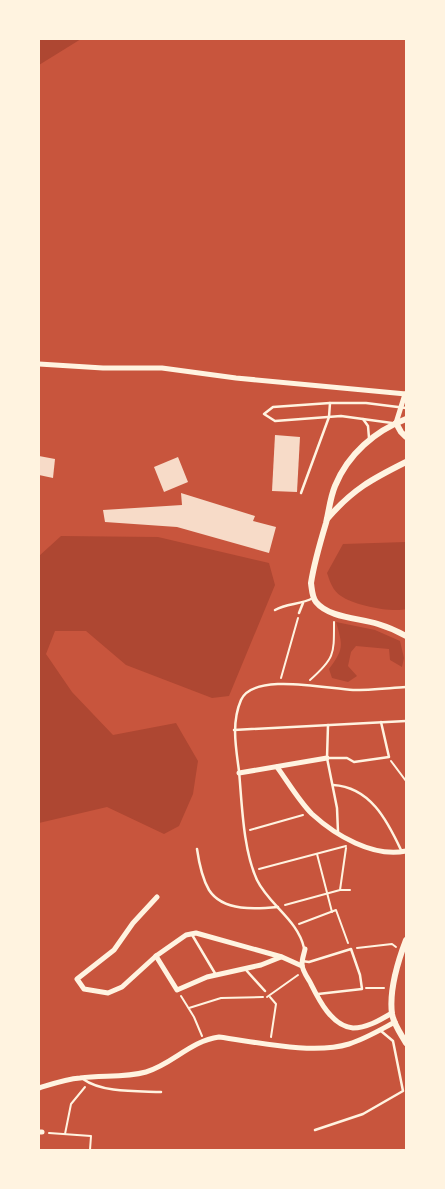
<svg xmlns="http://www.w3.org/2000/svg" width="445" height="1189" font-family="Manrope,sans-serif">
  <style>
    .green { fill: #ae4732 }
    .building { fill: #f7dbc8 }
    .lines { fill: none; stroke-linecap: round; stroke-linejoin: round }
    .path { stroke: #fff3e0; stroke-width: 2 }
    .service { stroke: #fff3e0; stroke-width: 2.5 }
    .minor { stroke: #fff3e0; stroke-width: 5 }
    .tertiary { stroke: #fff3e0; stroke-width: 6 }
  </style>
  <rect width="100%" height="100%" fill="#c8553d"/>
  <g class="green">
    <path d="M39,39H81L39,65Z"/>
    <path d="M61,536L158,537L269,563L275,585L229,696L212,698L126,665L86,631H55L46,654L72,692L113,735L176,723L198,761L193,794L179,826L164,834L107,807L39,823V556Z"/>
    <path d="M406,542V609C392,613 353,605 341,596C333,591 330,582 327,573L343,544Z"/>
    <path d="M336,622L375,630L400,641L404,658L402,667L390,660L389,649L356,646L351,652L348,666L357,676L348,682L332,678L329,669C344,649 343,646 336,622Z"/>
  </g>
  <g class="building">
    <path d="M275,435L300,437L297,492L272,491Z"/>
    <path d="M39,456L55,459L53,478L39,475Z"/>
    <path d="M178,457L188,482L164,492L154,467Z"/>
    <path d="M181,493L255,516L253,521L276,527L269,553L177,527L105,522L103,510L182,505Z"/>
  </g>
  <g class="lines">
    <g class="path">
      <path d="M281,678L298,618"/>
      <path d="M310,680C335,658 334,654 334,622"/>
      <path d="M391,761L406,781"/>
      <path d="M250,830L303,815"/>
      <path d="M317,854L332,912"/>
      <path d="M259,869L346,846"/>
      <path d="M340,890L346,848"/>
      <path d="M285,905L340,890H350"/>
      <path d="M299,924L336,910L348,943"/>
      <path d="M357,948L392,944L396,947"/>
      <path d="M366,988H384"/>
      <path d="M181,996L194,1017L202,1036"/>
      <path d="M267,997L298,975"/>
      <path d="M270,997L276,1004L271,1037"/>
      <path d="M189,1008L221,998L263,997"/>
      <path d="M49,1133L91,1136L90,1150"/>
      <path d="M65,1134L71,1104L85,1087"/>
    </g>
    <g class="service">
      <path d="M363,419L368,426L369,438"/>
      <path d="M392,423L341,416L275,421L264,414L273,407L330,403H366L406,408"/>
      <path d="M301,493L329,417L330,403"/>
      <path d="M275,610C287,603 300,605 313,598"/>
      <path d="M299,613L303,603"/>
      <path d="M328,725L327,758L337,808L338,832"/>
      <path d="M234,730L406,721"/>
      <path d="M327,758H347L354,762L389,757L381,722"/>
      <path d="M333,785C370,787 387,820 401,850"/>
      <path d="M197,849C199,863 202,878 209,890C223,912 257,909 278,907"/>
      <path d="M191,933L216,975"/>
      <path d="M304,948C298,920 269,905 257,880C243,850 242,804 239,771C236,748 231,723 241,700C253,672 328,689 353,690C371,690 389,688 406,687"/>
      <path d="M302,961L309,962L351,949L360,975L362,989L318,994"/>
      <path d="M246,970L265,991"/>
      <path d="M83,1079C102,1093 138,1091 161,1092"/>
      <path d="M315,1130L363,1114L403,1091L393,1041L381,1031"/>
    </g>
    <g class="minor">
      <path d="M39,364L103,368H162L236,378L406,394"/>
      <path d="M396,423L405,394"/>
      <path d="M277,767C288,782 299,801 312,814C335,835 373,858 406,851"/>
      <path d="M239,773L327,758"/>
      <path d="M157,897L133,923L114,950L77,979L84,989L108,993L122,987L156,956L186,935L196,933L282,957L302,966"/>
      <path d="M305,949C304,954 302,959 302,964C302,970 307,977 310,982C318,998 331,1026 353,1028C367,1028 380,1020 392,1013"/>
      <path d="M156,956L177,990L207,977L261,965L281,957"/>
      <path d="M39,1088C52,1084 66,1079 80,1078C103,1075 124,1078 146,1072C173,1064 190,1041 219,1037C257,1042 313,1055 349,1044C365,1039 380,1030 395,1022"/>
      <path d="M39,1132H42"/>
    </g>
    <g class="tertiary">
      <path d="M406,419C375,431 348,454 335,486C330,498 329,511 326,523C320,543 314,563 311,583C312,590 312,597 316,602C329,618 359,618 378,624C388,627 397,631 406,636"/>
      <path d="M396,423L401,432L406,437"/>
      <path d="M327,519C353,489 372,479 406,462"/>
      <path d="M406,940C398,961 389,991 392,1014C394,1025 401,1034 406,1043"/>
    </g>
  </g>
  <rect width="445" height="1189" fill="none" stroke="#fff3e0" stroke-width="80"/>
</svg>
